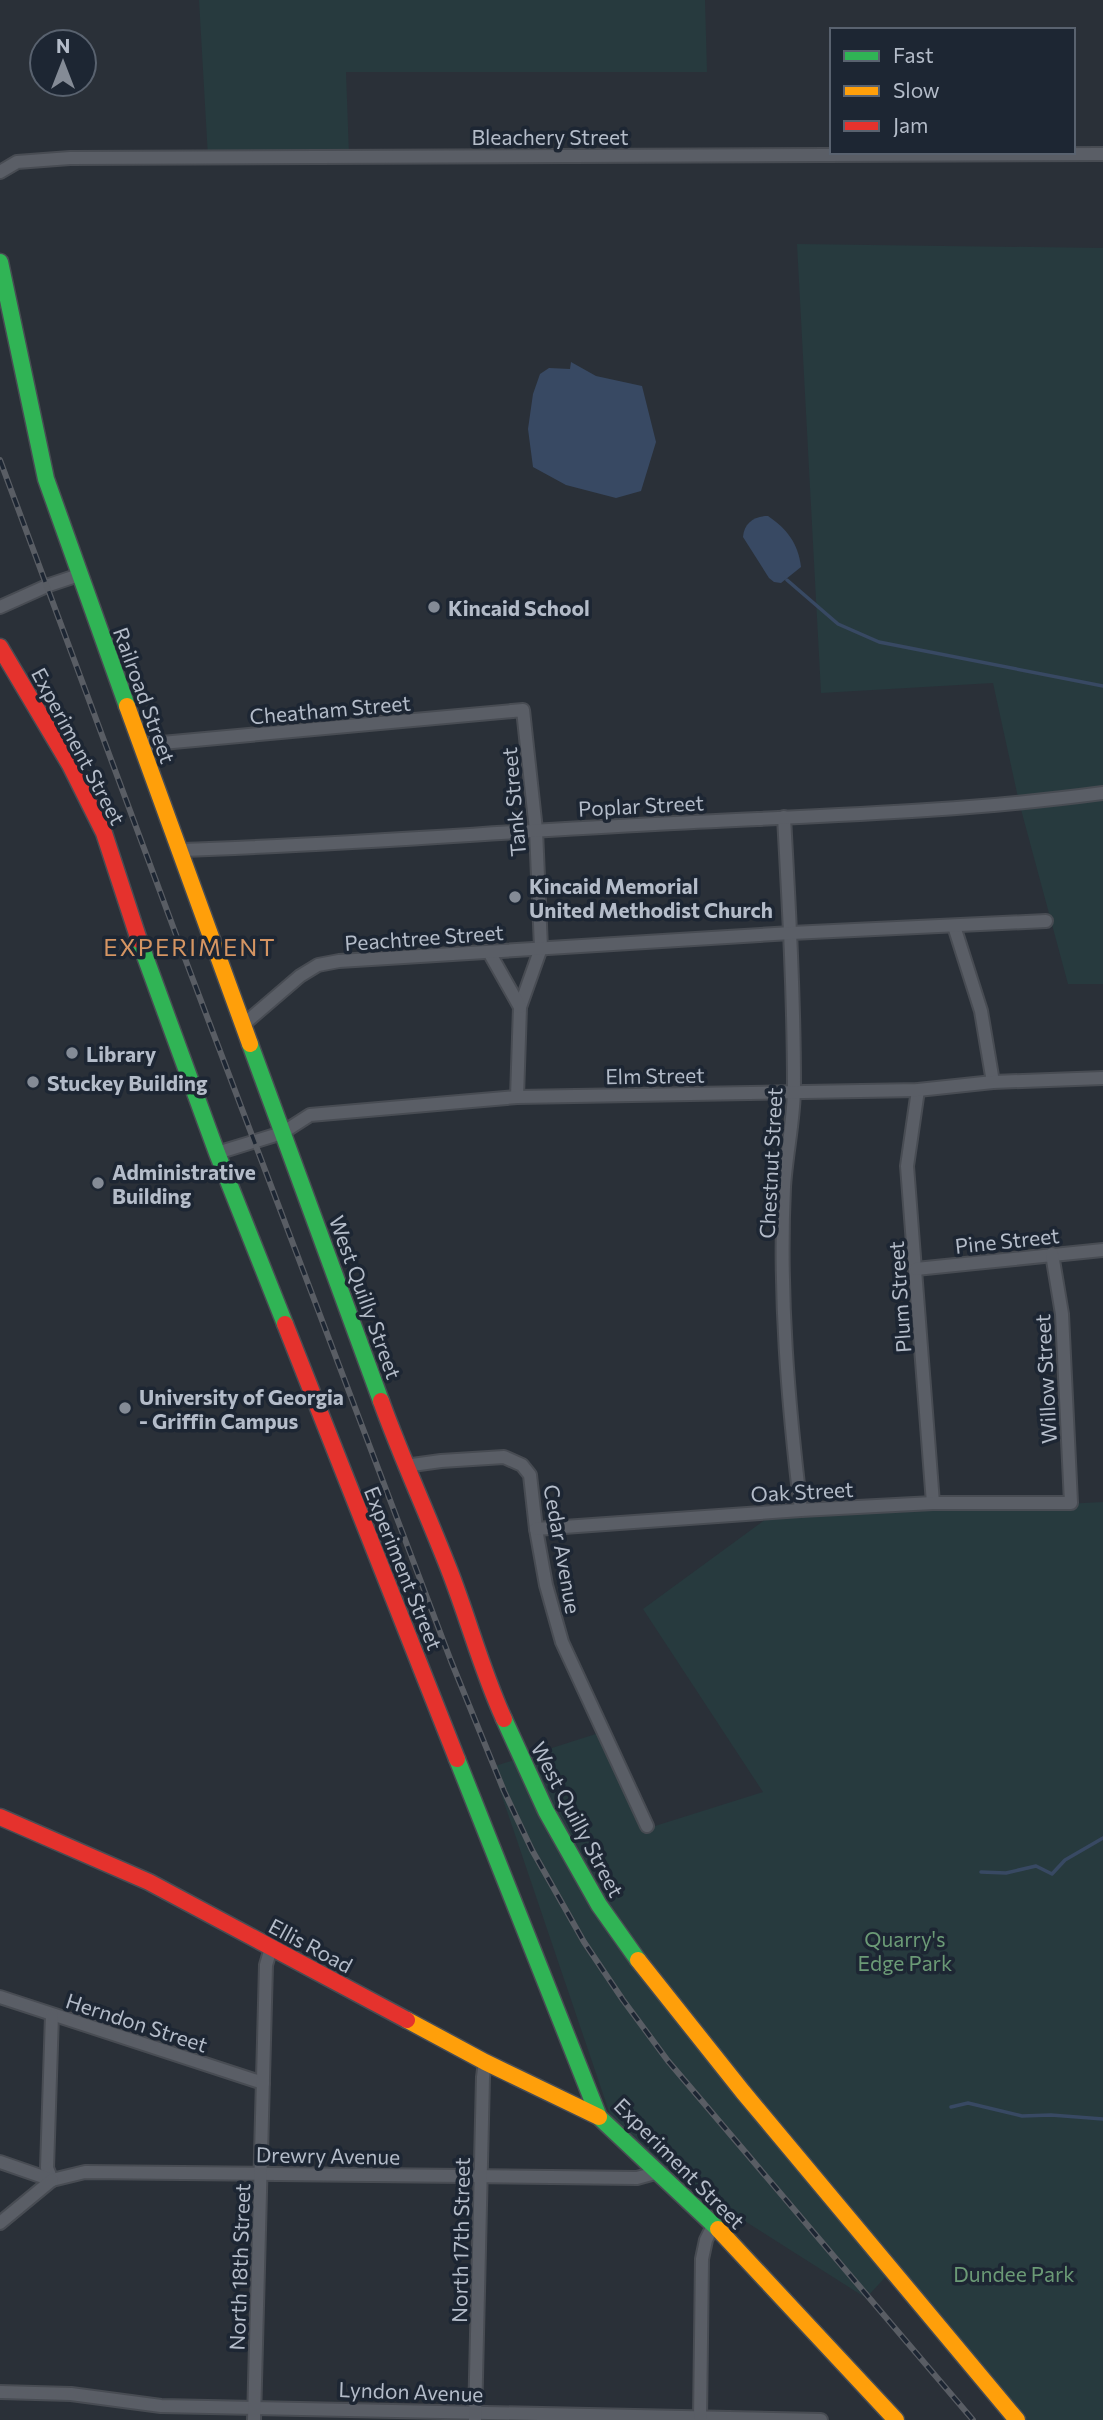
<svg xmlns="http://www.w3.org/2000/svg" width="1103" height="2420" font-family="Commissioner,sans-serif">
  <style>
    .green { fill: #273a3e }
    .water { fill: #384963 }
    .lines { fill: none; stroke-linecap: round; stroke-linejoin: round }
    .stream { stroke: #384963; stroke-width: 3.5 }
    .street-casing { stroke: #484c53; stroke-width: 16 }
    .fast-casing { stroke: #484c53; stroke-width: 19 }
    .slow-casing { stroke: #484c53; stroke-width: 19 }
    .jam-casing { stroke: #484c53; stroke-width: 19 }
    .street { stroke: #5a5e66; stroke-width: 12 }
    .fast { stroke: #30b455; stroke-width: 16 }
    .slow { stroke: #ff9f0a; stroke-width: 16 }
    .jam { stroke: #e5322d; stroke-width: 16 }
    .rail-casing { stroke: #595d64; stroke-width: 6 }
    .rail { stroke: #1d2633; stroke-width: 3.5; stroke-dasharray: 10; stroke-linecap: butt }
    .poi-dot { fill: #848b96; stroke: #1d2633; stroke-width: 2.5 }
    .labels { text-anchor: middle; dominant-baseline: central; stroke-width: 7; stroke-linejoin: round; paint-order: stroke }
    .street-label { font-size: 21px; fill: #b4bcc9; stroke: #1d2633 }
    .poi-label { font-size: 21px; font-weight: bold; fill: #b4bcc9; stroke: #1d2633; text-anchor: start }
    .park-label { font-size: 21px; fill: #6b9a76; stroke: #1d2633 }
    .quarter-label { font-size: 24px; letter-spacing: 2px; fill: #d59563; stroke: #1d2633 }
  </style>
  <rect width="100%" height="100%" fill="#2a3038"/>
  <g class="green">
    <path d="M199,0H705L707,72H346L349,155L208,157Z"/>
    <path d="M797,244L1103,248V984H1068L1019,802L993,683L821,693Z"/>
    <path d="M1103,1502V2420H1018L892,2270L866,2298L619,2141L492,1767L602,1732L655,1826L763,1792L643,1609L766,1519Z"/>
  </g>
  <g class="water">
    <path d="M571,362L596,376L642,386L656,442L641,491L616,498L566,485L533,467L528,429L533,394L540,374L549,368L570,369Z"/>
    <path d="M768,516C787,529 798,543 801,567L781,583L774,582L769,578L743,537C744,523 754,516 768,516Z"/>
  </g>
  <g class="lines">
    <g class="stream">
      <path d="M787,580L838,624L879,642L1103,686"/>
      <path d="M981,1872L1006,1873L1036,1866L1052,1874L1065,1860L1103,1838"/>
      <path d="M951,2107L968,2103L1022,2116L1051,2115L1103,2119"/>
    </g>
    <g class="street-casing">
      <g id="street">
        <path d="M0,172L17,162L70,158L1103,154"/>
        <path d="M0,607L49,585L79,575"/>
        <path d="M140,745L523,710L536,830L541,948L520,1007L517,1097"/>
        <path d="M784,817C789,907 794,997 794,1087C794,1120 786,1154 784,1187C779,1295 788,1403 801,1510"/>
        <path d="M180,850C339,845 497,832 655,824C804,816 955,813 1103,793"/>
        <path d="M954,926L981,1011L993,1082"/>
        <path d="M489,952L520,1007"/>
        <path d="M244,1024L300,976L318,965L339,961L791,933L1046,921"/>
        <path d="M918,1090L907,1166L933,1503"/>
        <path d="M217,1153L282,1133L310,1115L517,1097L918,1090L993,1082L1103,1078"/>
        <path d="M916,1269L1103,1250"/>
        <path d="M405,1466L441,1461L504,1457L522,1465L530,1475L536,1529L546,1585L562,1642L647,1826"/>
        <path d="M536,1529L801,1510L933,1503H1071L1062,1314L1052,1254"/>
        <path d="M0,1997L263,2083"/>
        <path d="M52,2015L47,2168L52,2180"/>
        <path d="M0,2162L52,2180L85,2172L637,2178L659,2172"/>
        <path d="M0,2223L52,2180"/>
        <path d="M0,2392L71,2394L161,2406L821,2420"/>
        <path d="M254,2420L266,1965L271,1948"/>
        <path d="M475,2420L483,2077L485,2062"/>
        <path d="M700,2420L702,2259L706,2240L714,2224"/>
      </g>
    </g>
    <g class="fast-casing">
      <g id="fast">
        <path d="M0,262L46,479L127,706"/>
        <path d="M139,940L217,1153L285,1324"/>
        <path d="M250,1044L381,1401"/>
        <path d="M504,1719L546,1811L599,1905L638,1960"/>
        <path d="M457,1759L599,2117L718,2229"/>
      </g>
    </g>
    <g class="slow-casing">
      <g id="slow">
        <path d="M127,706L250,1044"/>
        <path d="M638,1960L743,2092L1017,2420"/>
        <path d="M407,2020L485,2062L599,2117"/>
        <path d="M718,2229L896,2420"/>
      </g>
    </g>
    <g class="jam-casing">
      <g id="jam">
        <path d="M0,647L70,765L104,833L139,940"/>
        <path d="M285,1324L457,1759"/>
        <path d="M381,1401C402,1459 428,1515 450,1572C469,1621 482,1671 504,1719"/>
        <path d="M0,1817L149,1882L407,2020"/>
      </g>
    </g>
    <use href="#street" class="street"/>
    <use href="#fast" class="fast"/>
    <use href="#slow" class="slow"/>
    <use href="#jam" class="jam"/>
    <g class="rail-casing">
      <path id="rail" d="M0,460L178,940L451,1661L504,1791L532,1850L584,1942L623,2000L668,2061L973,2420"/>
    </g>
    <use href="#rail" class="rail"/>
  </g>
  <g class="poi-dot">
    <circle cx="434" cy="607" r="7"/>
    <circle cx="515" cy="897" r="7"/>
    <circle cx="72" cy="1053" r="7"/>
    <circle cx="33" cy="1082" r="7"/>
    <circle cx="98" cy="1183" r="7"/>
    <circle cx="125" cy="1408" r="7"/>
  </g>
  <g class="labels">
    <g class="street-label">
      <text x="550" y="136">Bleachery Street</text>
      <text transform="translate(145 695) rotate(70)">Railroad Street</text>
      <text transform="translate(330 709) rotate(-5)">Cheatham Street</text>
      <text transform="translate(79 746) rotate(62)">Experiment Street</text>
      <text transform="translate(513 802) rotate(-95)">Tank Street</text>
      <text transform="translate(641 805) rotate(-3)">Poplar Street</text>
      <text transform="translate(424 937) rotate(-4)">Peachtree Street</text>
      <text transform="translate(655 1075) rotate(-1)">Elm Street</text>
      <text transform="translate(770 1163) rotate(-87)">Chestnut Street</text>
      <text transform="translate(1007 1240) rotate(-6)">Pine Street</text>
      <text transform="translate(366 1297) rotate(70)">West Quilly Street</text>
      <text transform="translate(899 1297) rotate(-94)">Plum Street</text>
      <text transform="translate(1045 1379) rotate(-93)">Willow Street</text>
      <text transform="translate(802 1491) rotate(-3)">Oak Street</text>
      <text transform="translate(563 1549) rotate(80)">Cedar Avenue</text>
      <text transform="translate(404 1568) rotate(68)">Experiment Street</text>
      <text transform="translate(578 1819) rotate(62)">West Quilly Street</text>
      <text transform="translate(311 1945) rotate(28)">Ellis Road</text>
      <text transform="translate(137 2022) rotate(18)">Herndon Street</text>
      <text transform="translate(328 2155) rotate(1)">Drewry Avenue</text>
      <text transform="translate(680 2163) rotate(45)">Experiment Street</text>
      <text transform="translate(460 2240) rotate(-89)">North 17th Street</text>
      <text transform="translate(239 2267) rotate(-88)">North 18th Street</text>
      <text transform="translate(411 2391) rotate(2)">Lyndon Avenue</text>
    </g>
    <g class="poi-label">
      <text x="448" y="607">Kincaid School</text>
      <text x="529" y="885">Kincaid Memorial<tspan x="529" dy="24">United Methodist Church</tspan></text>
      <text x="86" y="1053">Library</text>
      <text x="47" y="1082">Stuckey Building</text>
      <text x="112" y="1171">Administrative<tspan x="112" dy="24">Building</tspan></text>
      <text x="139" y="1396">University of Georgia<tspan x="139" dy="24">- Griffin Campus</tspan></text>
    </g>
    <g class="park-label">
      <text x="905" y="1938">Quarry's<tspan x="905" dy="24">Edge Park</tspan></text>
      <text x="1014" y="2273">Dundee Park</text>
    </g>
    <g class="quarter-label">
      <text x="190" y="946">EXPERIMENT</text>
    </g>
  </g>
  <rect x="830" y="28" width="245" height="126" fill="#1d2633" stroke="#59626f" stroke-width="2"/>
  <rect x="844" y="51" width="35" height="10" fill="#30b455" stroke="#59626f" stroke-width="2"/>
  <text x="893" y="63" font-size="21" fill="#b4bcc9">Fast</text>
  <rect x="844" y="86" width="35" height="10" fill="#ff9f0a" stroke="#59626f" stroke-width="2"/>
  <text x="893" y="98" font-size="21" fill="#b4bcc9">Slow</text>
  <rect x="844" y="121" width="35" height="10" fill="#e5322d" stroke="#59626f" stroke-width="2"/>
  <text x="893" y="133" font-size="21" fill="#b4bcc9">Jam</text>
  <g transform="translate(63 63)"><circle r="33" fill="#1d2633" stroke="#59626f" stroke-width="2"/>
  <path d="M0-5L12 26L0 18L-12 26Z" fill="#848b96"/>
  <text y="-10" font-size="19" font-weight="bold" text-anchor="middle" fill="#b4bcc9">N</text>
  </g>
</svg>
